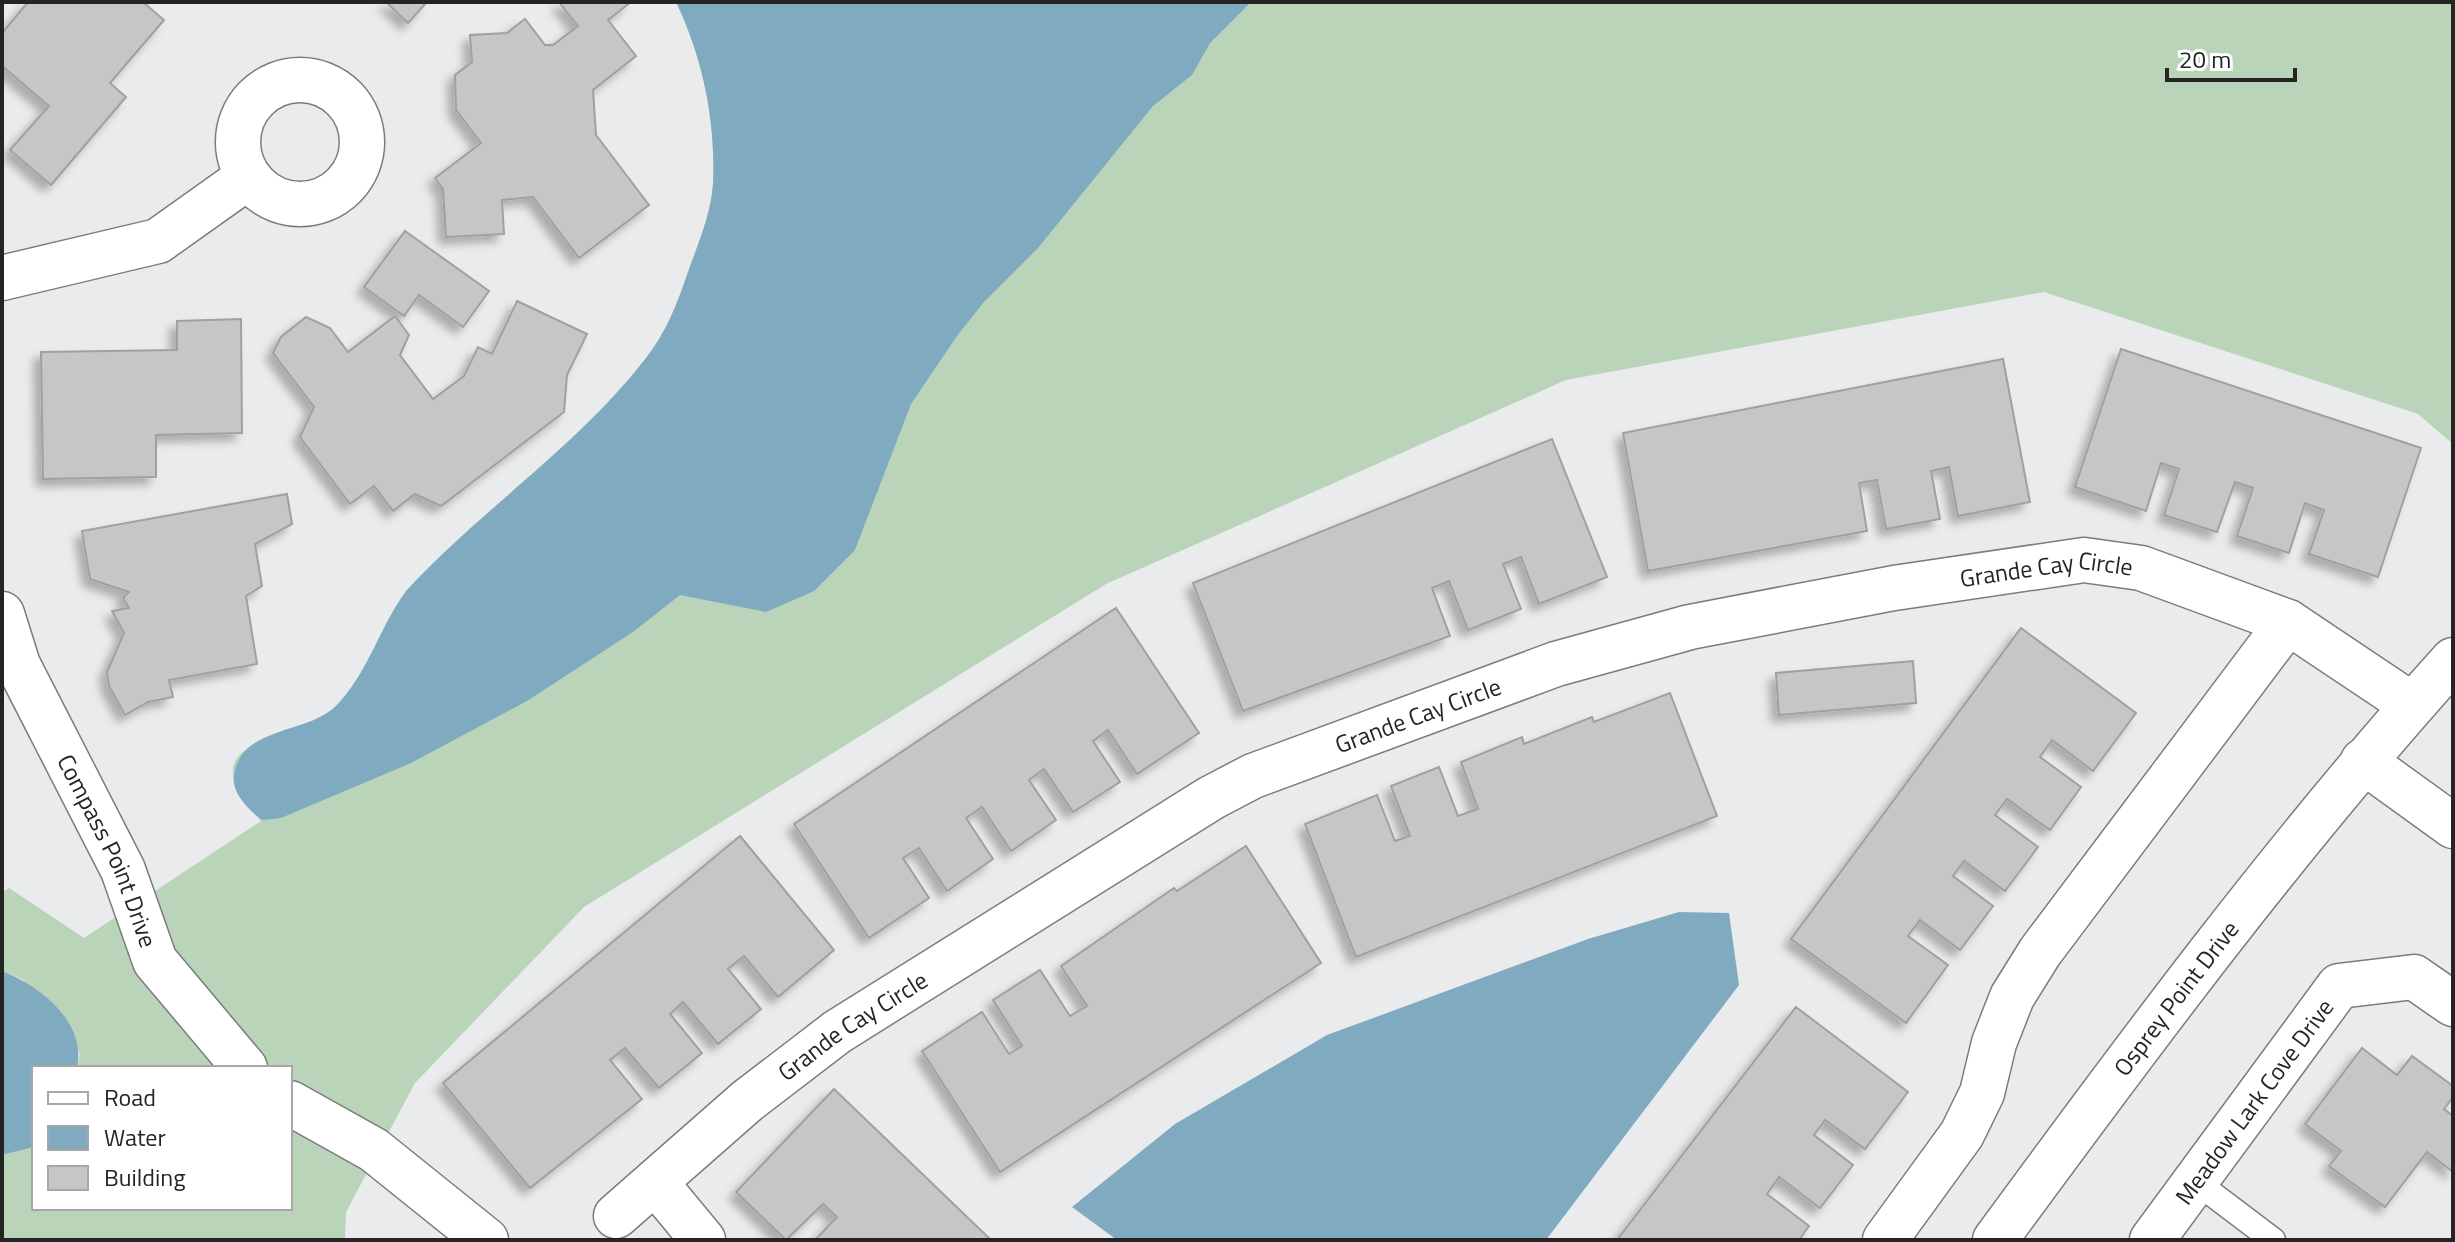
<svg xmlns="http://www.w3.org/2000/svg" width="2455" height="1242" font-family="'Titillium Web',sans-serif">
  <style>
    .grass { fill: #b9d4b9 }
    .water { fill: #80aac0 }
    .building { fill: #c7c6c7; stroke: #a0a0a1; stroke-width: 2; filter: url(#shadow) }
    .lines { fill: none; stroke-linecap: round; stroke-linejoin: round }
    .lane-casing { stroke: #7a7c7d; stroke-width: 27 }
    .street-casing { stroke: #7a7c7d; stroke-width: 47 }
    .lane { stroke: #fff; stroke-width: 24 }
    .street { stroke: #fff; stroke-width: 44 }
    .labels { text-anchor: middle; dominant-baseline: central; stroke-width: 6; stroke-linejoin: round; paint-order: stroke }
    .street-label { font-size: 24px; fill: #242425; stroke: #fff }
  </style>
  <defs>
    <filter id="shadow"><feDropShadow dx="-7" dy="7" stdDeviation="4" flood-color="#0004"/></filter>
  </defs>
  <rect width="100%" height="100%" fill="#eaebec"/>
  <path class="grass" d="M676,2H2453V444L2418,414L2044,292L1566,380L1106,584L584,907L415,1083L346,1212L345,1240H2V1155L34,1147V1208H290V1068H77L80,1054L22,979L2,971V892L9,888L84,938L261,821C179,733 298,744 336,706C369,673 379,627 407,590C482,509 578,446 646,358C666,333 678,302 688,272C698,244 711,214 713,184C716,122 703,58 676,2Z"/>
  <g class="water">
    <path d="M676,2H1251L1210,43L1192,75L1153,106L1038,248L983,303L957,336L911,404L855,550L814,591L766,612L680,595L633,632L527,701L411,763L281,818L262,820C249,810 231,793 234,775C241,726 308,734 336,706C369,672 379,627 407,590C482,509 578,446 646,358C666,333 678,302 688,272C698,244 711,214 713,184C716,122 703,58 676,2Z"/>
    <path d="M1679,912L1729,913L1739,985L1546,1240H1117L1072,1207L1175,1124L1327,1035L1588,939Z"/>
    <path d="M2,971C40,986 87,1022 77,1068H34V1147L2,1155Z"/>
  </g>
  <g class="building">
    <path d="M28,2H143L164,20L110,83L126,97L51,185L10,150L49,106L2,66V33Z"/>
    <path d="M386,2H427L408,23Z"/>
    <path d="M559,2H631L608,20L636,56L593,90L596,135L649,205L579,258L533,197L502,200L504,234L446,237L443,189L435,178L481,143L456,110L455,75L472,62L470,35L507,33L525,19L545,45H553L578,26Z"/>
    <path d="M405,231L489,291L463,327L419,295L404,316L364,287Z"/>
    <path d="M517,301L587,334L567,375L564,412L441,506L415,494L393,511L374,486L350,504L300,437L314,407L273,353L281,337L306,317L330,328L348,352L395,316L409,335L400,355L433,399L464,376L478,347L492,354Z"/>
    <path d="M241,319L242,433L156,435V477L43,479L41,352L177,350V321Z"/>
    <path d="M2121,349L2421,448L2378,577L2309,554L2324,510L2305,503L2289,553L2237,536L2253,488L2235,482L2217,532L2164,515L2179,469L2161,463L2146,511L2075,487Z"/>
    <path d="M2003,359L2030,502L1958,516L1949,467L1931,471L1940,519L1886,529L1877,480L1859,483L1867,531L1648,571L1623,433Z"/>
    <path d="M1552,439L1607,577L1539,604L1521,557L1503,564L1521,609L1468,630L1449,581L1432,588L1450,636L1243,711L1193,583Z"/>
    <path d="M287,494L292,524L255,544L262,586L246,596L257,664L169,680L173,697L148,702L125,715L109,686L107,672L124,633L112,611L129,608L123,598L129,592L90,579L82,531Z"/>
    <path d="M1116,608L1199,733L1137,774L1108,730L1093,741L1120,782L1073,812L1044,769L1029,780L1056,820L1011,851L982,807L966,818L993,859L947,891L919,848L903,858L929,898L869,938L794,824Z"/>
    <path d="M2021,628L2136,713L2093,771L2052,740L2040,757L2081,787L2050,830L2007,799L1995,815L2038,847L2005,891L1964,861L1953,876L1993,906L1960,950L1920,920L1908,936L1948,965L1906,1023L1791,939Z"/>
    <path d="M1913,661L1916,703L1779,715L1776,673Z"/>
    <path d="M1670,693L1717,816L1356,957L1305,824L1377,795L1395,841L1410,836L1391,786L1439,767L1458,816L1478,809L1461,762L1522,737L1524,744L1592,717L1594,722Z"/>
    <path d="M740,836L834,950L778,997L744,956L728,969L761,1009L718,1044L683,1002L670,1014L702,1053L659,1088L625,1048L610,1060L642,1099L530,1188L443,1083Z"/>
    <path d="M1246,846L1321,963L1000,1172L922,1051L982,1012L1009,1054L1022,1046L993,1000L1040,970L1070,1016L1087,1006L1061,966L1174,888L1177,891Z"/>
    <path d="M1796,1007L1908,1092L1865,1149L1825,1120L1814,1135L1853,1165L1820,1208L1779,1177L1767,1194L1809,1226L1799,1240H1617Z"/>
    <path d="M2362,1048L2397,1075L2412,1056L2453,1086V1097L2444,1109L2453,1116V1172L2427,1152L2385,1207L2329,1166L2341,1151L2305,1124Z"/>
    <path d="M834,1089L991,1240H815L837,1217L823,1204L786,1240L736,1192Z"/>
  </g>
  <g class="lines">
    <g class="lane-casing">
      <path id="lane" d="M2195,1181L2273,1240"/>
    </g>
    <g class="street-casing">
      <g id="street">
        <circle cx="300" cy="142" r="62"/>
        <path d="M2,278L158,241L248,177"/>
        <path id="s1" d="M2,614L18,665L123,870L155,961L245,1068"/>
        <path d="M2363,761L2453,826"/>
        <path d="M290,1103L374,1150L486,1240"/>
        <path d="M655,1182L703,1240"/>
        <path id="s2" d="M616,1216L747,1101L837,1032L1211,798L1253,776L1556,664L1690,627L1894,588L2084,560L2141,568L2288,622L2412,705"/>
        <path d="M1885,1240L1962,1134L1982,1093L1994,1043L2012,997L2040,952L2288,622"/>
        <path id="s3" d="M1995,1240C2141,1041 2288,843 2453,660"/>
        <path id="s4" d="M2152,1240L2339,986L2414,977L2453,1004"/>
      </g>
    </g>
    <use href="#lane" class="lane"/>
    <use href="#street" class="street"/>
  </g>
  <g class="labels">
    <g class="street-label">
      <text stroke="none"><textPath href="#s2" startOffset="1600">Grande Cay Circle</textPath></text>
      <text stroke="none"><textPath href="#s2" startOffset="952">Grande Cay Circle</textPath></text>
      <text stroke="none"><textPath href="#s1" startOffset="260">Compass Point Drive</textPath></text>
      <text stroke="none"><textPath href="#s3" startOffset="302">Osprey Point Drive</textPath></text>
      <text stroke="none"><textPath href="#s2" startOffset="304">Grande Cay Circle</textPath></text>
      <text stroke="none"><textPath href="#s4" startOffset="172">Meadow Lark Cove Drive</textPath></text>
    </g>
  </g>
  <rect width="2455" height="1242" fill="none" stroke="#242425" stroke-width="8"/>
  <rect x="32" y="1066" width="260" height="144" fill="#ffffff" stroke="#a7a7a8" stroke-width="2"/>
  <rect x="48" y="1092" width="40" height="12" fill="#ffffff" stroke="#a7a7a8" stroke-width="2"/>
  <text x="104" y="1106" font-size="24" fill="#242425">Road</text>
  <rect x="48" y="1126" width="40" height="24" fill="#80aac0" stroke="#a7a7a8" stroke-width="2"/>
  <text x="104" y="1146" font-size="24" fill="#242425">Water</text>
  <rect x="48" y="1166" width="40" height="24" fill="#c7c6c7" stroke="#a7a7a8" stroke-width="2"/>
  <text x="104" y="1186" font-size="24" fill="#242425">Building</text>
  <path d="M2167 68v12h128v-12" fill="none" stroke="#242425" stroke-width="4"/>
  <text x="2179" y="68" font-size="24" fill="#242425" stroke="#ffffff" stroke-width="6" paint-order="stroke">20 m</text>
</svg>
